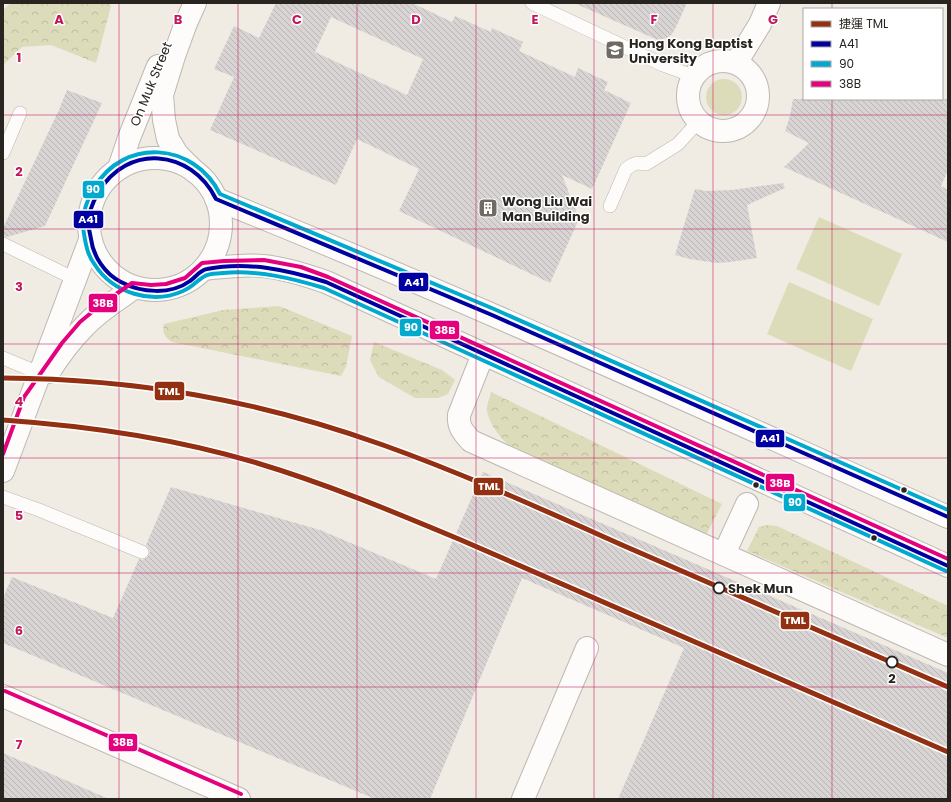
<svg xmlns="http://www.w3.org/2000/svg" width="951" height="802" font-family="Poppins,'Noto Sans TC',sans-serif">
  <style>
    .green { fill: #dddcba }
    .forest { fill: url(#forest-crowns) }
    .building { fill: url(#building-back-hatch); fill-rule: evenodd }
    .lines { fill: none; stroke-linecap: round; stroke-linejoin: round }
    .lane-casing { stroke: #bdb8b2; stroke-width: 14 }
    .street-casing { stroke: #bdb8b2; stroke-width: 24 }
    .secondary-casing { stroke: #bdb8b2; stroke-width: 24 }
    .lane { stroke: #fdfcfb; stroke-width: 13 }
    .street { stroke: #fdfcfb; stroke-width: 22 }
    .secondary { stroke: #fdfcfb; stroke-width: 22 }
    .bus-1-casing { stroke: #fff; stroke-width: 7 }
    .bus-2-casing { stroke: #fff; stroke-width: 7 }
    .bus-3-casing { stroke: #fff; stroke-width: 7 }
    .bus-1 { stroke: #0000a0; stroke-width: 4 }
    .bus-2 { stroke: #00a9ce; stroke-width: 4 }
    .bus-3 { stroke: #e5007d; stroke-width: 4 }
    .metro-1-casing { stroke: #fff; stroke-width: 8 }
    .metro-1 { stroke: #923011; stroke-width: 5 }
    .grid { fill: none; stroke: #c2185b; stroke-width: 1; stroke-opacity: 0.55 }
    .bus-dot { fill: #28241f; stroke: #fff; stroke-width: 1.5 }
    .stop-dot { fill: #fff; stroke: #28241f; stroke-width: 2 }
    .labels { text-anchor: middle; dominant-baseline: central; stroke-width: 3; stroke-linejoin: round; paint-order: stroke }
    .poi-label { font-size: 13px; font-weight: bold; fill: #28241f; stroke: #fff; text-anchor: start }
    .street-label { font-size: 13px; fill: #28241f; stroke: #fff }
    .stop-label { font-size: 13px; font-weight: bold; fill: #28241f; stroke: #fff; text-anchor: start }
    .grid-label { font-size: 13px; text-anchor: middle; font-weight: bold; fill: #c2185b; stroke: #fff; stroke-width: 3; stroke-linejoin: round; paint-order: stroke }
    .line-badge { stroke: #fff; stroke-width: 1.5 }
    .badge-label { font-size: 11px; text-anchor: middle; font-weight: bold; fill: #fff }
  </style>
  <defs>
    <pattern id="forest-crowns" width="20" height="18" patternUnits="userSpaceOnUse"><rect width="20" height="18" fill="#dddcba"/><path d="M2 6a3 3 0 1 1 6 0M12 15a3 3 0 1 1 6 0" fill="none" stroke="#bebd9f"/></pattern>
    <pattern id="building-back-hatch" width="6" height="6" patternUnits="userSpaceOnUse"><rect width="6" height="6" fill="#d7d4d3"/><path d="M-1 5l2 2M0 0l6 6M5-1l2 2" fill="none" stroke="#b9b6b5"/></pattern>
  </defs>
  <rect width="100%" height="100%" fill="#f0ebe3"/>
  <g class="green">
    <circle cx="724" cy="97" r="18"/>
    <path d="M819,217L902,254L879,306L796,269Z"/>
    <path d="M789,282L873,319L851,371L767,334Z"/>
  </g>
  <g class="forest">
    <path d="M11,3H109L111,6L96,63L51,45L22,47L3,65V10Z"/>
    <path d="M279,306L352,336L346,367L341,376L172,342C165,337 162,333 164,324L223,310Z"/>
    <path d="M374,342L442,370L455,380L448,394L438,398H415L379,377L370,360Z"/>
    <path d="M491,392L722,504L706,535L512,448C502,440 489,425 487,411C486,406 490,398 491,392Z"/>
    <path d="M768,525L777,526L948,606V638L747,551L759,527Z"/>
  </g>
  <g class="building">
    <path d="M276,3H412L452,22L455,16L491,32L492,28L523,42L519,51L575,77L578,68L608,82L604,90L631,103L592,189L562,175L579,219L550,283L399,211L419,169L357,139L336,185L210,130L234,77L214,69L234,26L259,38ZM331,17L423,59L407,95L315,52Z"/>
    <path d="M574,3H687L676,27L672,34L667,38L658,40Z"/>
    <path d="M67,90L102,103L45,226L7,237L3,236V228L58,112Z"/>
    <path d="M793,99H948V170L941,186L948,190V242L784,167L809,143L785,131L790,116Z"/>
    <path d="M783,183L785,188L747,205L757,258L730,262L717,263L690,259L675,255L695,189L706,191L732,190Z"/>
    <path d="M483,472L948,673V799H618L684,648L522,578L430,799H375L3,643V598L12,577L113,618L139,559L143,560L149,555L150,551L146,545L171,487L320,530L436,579Z"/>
    <path d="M3,753L109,799H3Z"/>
  </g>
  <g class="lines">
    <g class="lane-casing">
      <g id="lane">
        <path d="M532,3L663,65L693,76"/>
        <path d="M3,153L20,113"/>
        <path d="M610,206L626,169L632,165L637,163L646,164L678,144L698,122"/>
        <path d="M3,244L75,279"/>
        <path d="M3,358L39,373"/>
        <path d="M3,497L39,510L142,552"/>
      </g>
    </g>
    <g class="street-casing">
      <g id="street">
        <circle cx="723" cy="96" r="35"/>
        <path d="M736,63L760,24L769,3"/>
        <path d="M119,168L129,138L158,66"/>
        <path d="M194,171L177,154L168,139L164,120L162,95L174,56L186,23L195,3"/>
        <path d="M483,354L459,415C458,427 463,432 471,441L948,655"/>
        <path d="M724,554L747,504"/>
        <path d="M3,696L239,799"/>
        <path d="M523,799L587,648"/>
      </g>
    </g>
    <g class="secondary-casing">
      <g id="secondary">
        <circle cx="155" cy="224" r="66"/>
        <path d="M216,199C463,298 705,409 948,517"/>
        <path d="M204,269C223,267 244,264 263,266C284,268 306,275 326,282L948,566"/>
        <path d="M49,372C59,356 70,341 83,328C97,312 117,300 134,288"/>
        <path d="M3,471L90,240"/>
      </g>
    </g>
    <use href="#lane" class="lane"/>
    <use href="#street" class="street"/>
    <use href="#secondary" class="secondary"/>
    <g class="bus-1-casing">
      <path id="bus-1" d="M948,517L492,315L216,199C191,149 127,143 98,193C93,202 88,214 88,224C89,229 90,234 91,239C93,256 105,274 121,282C141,293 171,295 190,281C196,277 200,270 207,269C247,261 288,270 326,282L948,566"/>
    </g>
    <g class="bus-2-casing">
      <path id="bus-2" d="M946,571L324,288C291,278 258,270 223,273C218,274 210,273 205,276C197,280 193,287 183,291C152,305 113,293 95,265C88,256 86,246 84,234C81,218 85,203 94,188C124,137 194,142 220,194L494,309L948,510"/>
    </g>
    <g class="bus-3-casing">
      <g id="bus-3">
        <path d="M3,454L24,397L62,343L80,322L103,303L132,283L151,285L166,284L185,278L202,263L224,261L264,260L301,267L328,277L948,559"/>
        <path d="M5,691L241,794"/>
      </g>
    </g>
    <use href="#bus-1" class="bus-1"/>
    <use href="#bus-2" class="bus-2"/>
    <use href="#bus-3" class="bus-3"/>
    <g class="metro-1-casing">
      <g id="metro-1">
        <path d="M3,378C136,379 258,400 383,445C467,475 548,512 629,548C735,595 842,640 948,687"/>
        <path d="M3,420C89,426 174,438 257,463C327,484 394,512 461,540L948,752"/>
      </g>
    </g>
    <use href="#metro-1" class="metro-1"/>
  </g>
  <path class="grid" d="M119,3V799M238,3V799M357,3V799M476,3V799M594,3V799M713,3V799M832,3V9M832,99V799M3,115H948M3,229H948M3,344H948M3,458H948M3,573H948M3,687H948"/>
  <defs>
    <g id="university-square" transform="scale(1)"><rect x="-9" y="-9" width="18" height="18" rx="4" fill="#6e6a64" stroke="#fff"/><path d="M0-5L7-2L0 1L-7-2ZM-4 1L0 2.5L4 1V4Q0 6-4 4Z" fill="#fff"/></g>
    <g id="building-square" transform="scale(1)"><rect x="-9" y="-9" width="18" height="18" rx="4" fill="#6e6a64" stroke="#fff"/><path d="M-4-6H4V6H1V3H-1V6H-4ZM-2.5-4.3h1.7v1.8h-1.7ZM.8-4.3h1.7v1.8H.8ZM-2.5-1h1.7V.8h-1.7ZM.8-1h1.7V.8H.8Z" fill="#fff"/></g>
  </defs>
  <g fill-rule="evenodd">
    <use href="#university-square" x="615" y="50"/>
    <use href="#building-square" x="488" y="208"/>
  </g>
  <g class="bus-dot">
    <circle cx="756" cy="485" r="3.5"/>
    <circle cx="904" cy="490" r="3.5"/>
    <circle cx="874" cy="538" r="3.5"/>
  </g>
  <g class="stop-dot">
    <circle cx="719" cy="588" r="5.5"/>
    <circle cx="892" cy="662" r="5.5"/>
  </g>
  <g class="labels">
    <g class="poi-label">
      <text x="629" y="43">Hong Kong Baptist<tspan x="629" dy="15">University</tspan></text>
      <text x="502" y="201">Wong Liu Wai<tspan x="502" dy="15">Man Building</tspan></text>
    </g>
    <g class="street-label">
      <text transform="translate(151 84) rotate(-68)">On Muk Street</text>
    </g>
    <g class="stop-label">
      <text x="728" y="588">Shek Mun</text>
      <text x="892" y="678" text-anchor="middle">2</text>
    </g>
  </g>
  <g class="grid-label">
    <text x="59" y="24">A</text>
    <text x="178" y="24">B</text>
    <text x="297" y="24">C</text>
    <text x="416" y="24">D</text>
    <text x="535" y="24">E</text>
    <text x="654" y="24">F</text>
    <text x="773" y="24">G</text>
    <text x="19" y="62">1</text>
    <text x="19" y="176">2</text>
    <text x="19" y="291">3</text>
    <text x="19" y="406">4</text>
    <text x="19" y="520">5</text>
    <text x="19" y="635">6</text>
    <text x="19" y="749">7</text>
  </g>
  <g class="line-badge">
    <rect x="82" y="180" width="23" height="19" rx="4" fill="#00a9ce"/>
    <rect x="73" y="210" width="31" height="19" rx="4" fill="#0000a0"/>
    <rect x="398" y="272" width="31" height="20" rx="4" fill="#0000a0"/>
    <rect x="88" y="293" width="30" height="20" rx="4" fill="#e5007d"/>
    <rect x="399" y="318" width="23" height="19" rx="4" fill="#00a9ce"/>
    <rect x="429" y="320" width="31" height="20" rx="4" fill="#e5007d"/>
    <rect x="154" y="381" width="31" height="20" rx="4" fill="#923011"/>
    <rect x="755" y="429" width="30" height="19" rx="4" fill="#0000a0"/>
    <rect x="765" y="473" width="30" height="19" rx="4" fill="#e5007d"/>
    <rect x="473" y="477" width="31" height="19" rx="4" fill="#923011"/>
    <rect x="783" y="493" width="23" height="19" rx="4" fill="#00a9ce"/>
    <rect x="780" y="611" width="30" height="19" rx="4" fill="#923011"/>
    <rect x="108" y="733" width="30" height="19" rx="4" fill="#e5007d"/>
  </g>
  <g class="badge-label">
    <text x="93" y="193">90</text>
    <text x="88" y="223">A41</text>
    <text x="414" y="286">A41</text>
    <text x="103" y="307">38B</text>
    <text x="411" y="331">90</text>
    <text x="445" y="334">38B</text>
    <text x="169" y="395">TML</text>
    <text x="770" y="442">A41</text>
    <text x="780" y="487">38B</text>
    <text x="489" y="490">TML</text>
    <text x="795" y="506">90</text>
    <text x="795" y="624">TML</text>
    <text x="123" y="746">38B</text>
  </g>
  <rect width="951" height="802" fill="none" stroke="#28241f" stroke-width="8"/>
  <rect x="803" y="8" width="140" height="92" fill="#ffffff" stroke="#a9a7a5"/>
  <rect x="811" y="21" width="20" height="6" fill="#923011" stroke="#a9a7a5"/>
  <text x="839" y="28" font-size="12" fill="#28241f">捷運 TML</text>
  <rect x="811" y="41" width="20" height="6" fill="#0000a0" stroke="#a9a7a5"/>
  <text x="839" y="48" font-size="12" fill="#28241f">A41</text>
  <rect x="811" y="61" width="20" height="6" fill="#00a9ce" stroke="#a9a7a5"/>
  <text x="839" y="68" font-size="12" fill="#28241f">90</text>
  <rect x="811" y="81" width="20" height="6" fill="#e5007d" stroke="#a9a7a5"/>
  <text x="839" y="88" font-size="12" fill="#28241f">38B</text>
</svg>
